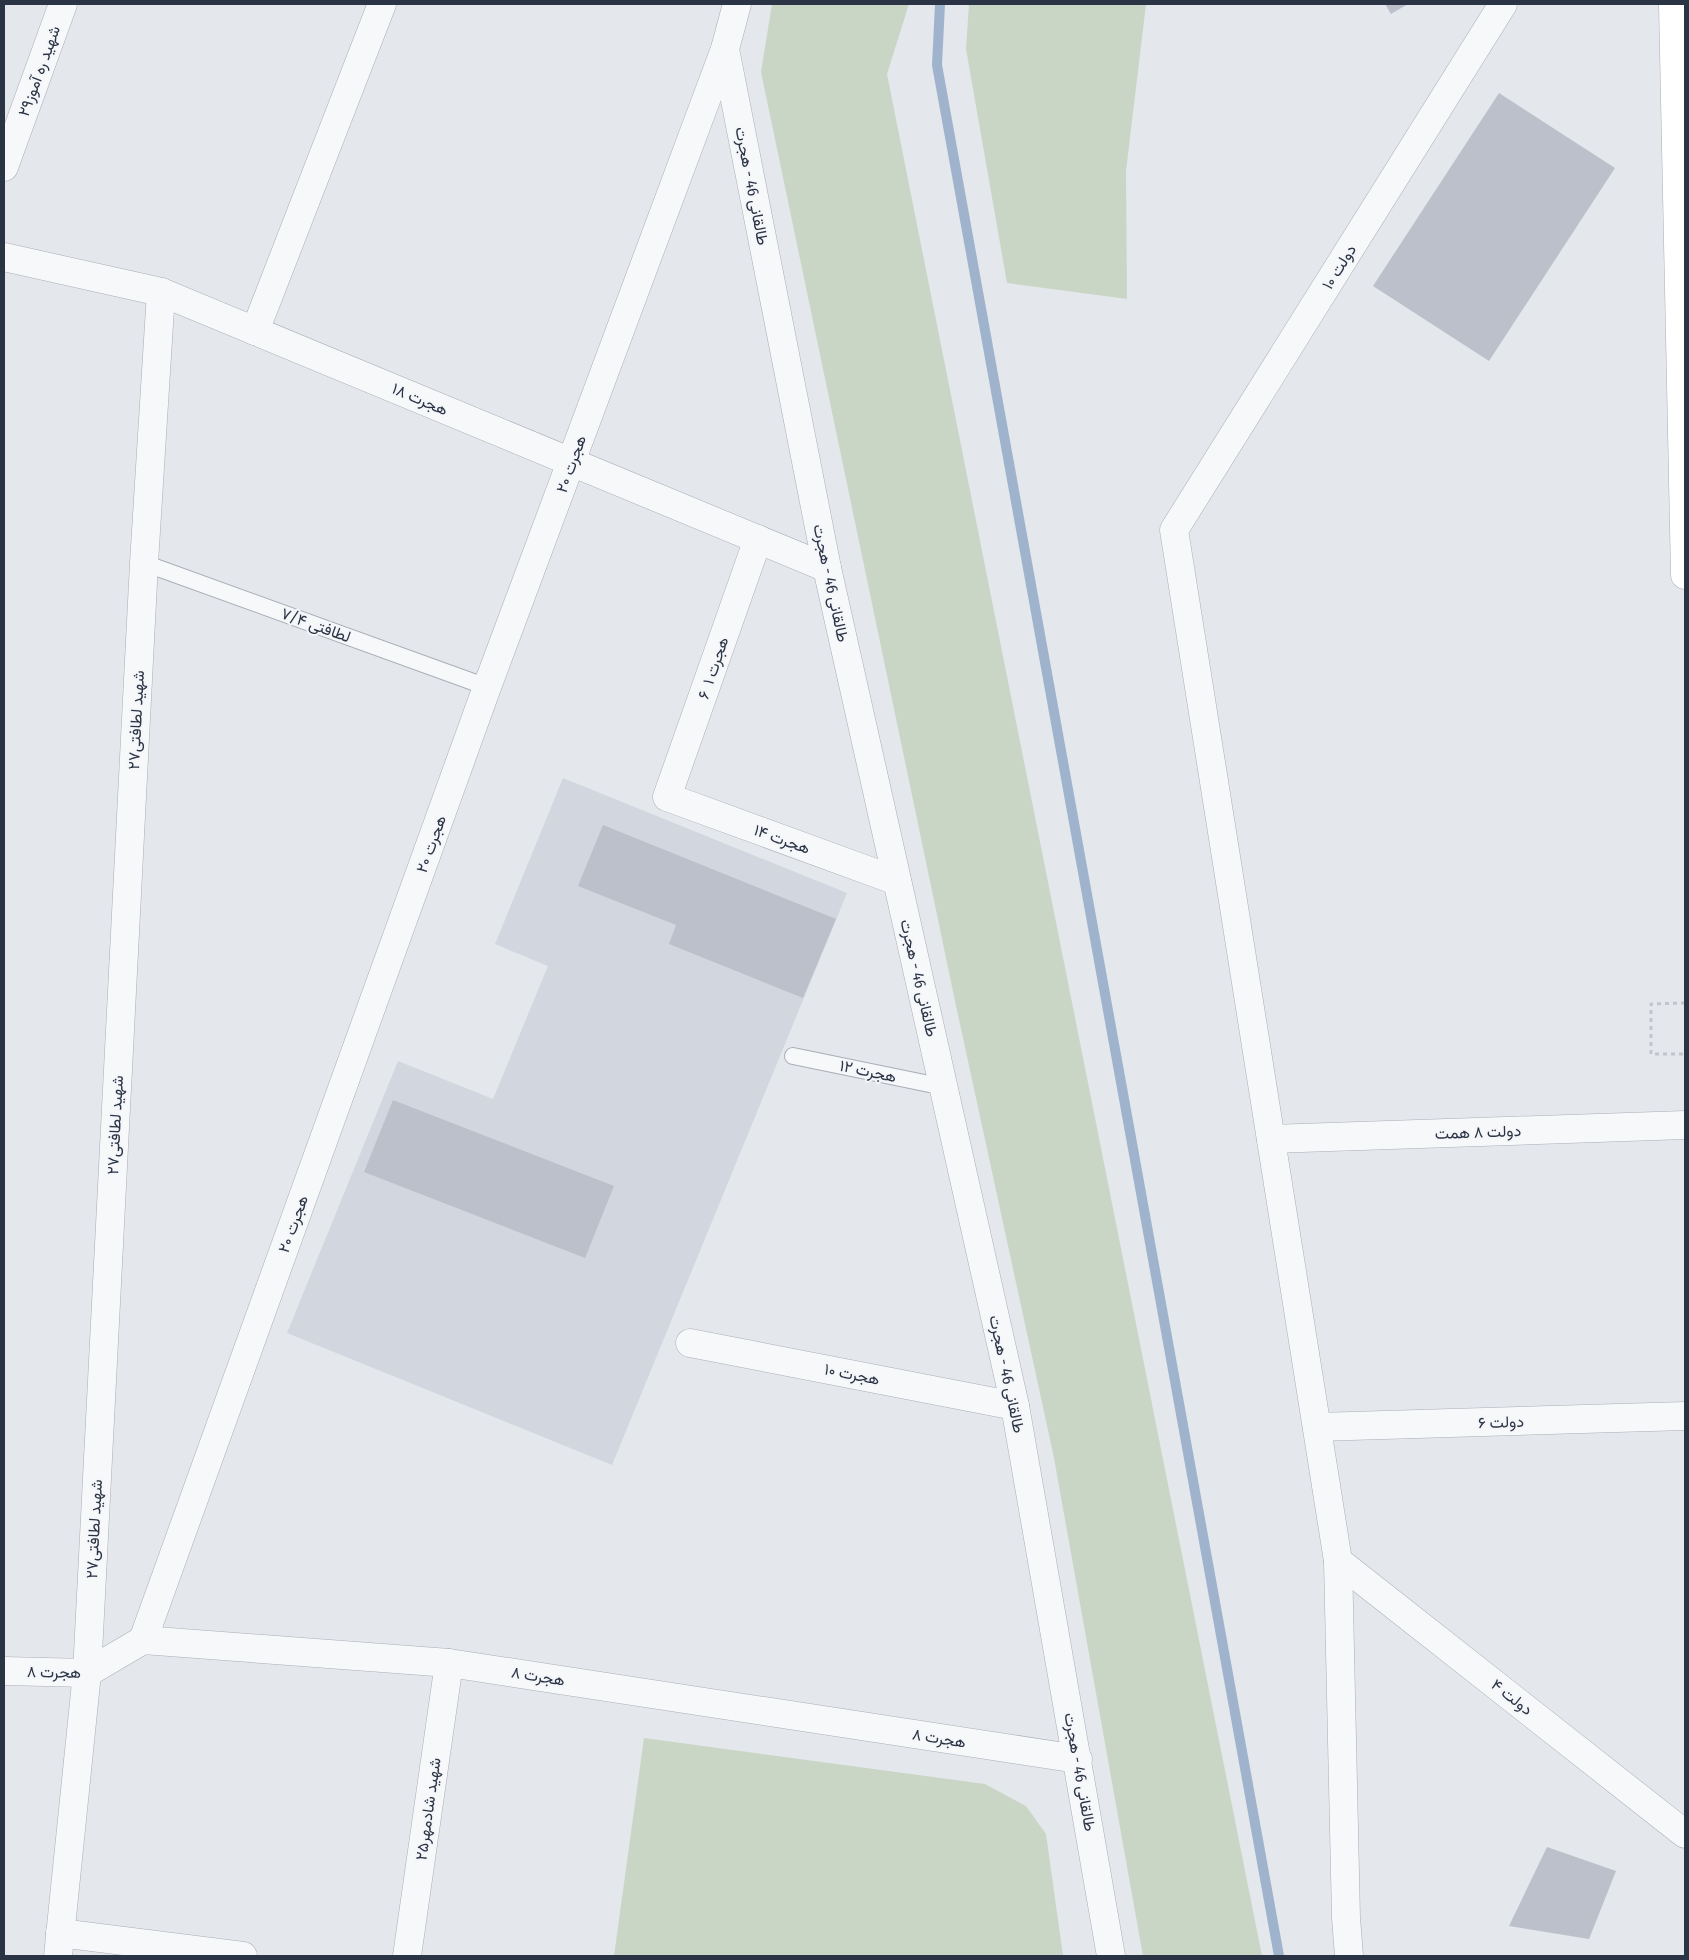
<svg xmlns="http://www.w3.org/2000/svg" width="1689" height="1960" font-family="'Fira Sans Condensed',Vazirmatn,sans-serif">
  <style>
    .built { fill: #d2d6de }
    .green { fill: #c9d6c5 }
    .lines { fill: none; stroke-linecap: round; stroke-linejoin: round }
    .stream { stroke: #9fb4cc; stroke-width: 10 }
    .building { fill: #bbc0ca }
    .service-casing { stroke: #a9aeb7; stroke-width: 18 }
    .minor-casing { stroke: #a9aeb7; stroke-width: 29 }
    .secondary-casing { stroke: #a9aeb7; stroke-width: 29 }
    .path { stroke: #c2c5cb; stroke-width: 3; stroke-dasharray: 4 4; stroke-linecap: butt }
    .service { stroke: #f7f8fa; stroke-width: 16 }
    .minor { stroke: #f7f8fa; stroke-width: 28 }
    .secondary { stroke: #fff; stroke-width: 28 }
    .labels { text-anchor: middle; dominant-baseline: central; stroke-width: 4; stroke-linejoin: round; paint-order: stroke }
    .street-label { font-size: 16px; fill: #2b3445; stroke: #f4f6f9 }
  </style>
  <rect width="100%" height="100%" fill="#e4e7ec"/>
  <path class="built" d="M563,778L847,893L612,1465L287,1333L398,1061L493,1099L548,966L495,944Z"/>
  <g class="green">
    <path d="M772,4H909L887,74L1262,1956H1143L1054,1458L955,1001L761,72Z"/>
    <path d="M969,4H1146L1126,171L1127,299L1007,283L966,49Z"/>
    <path d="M644,1738L985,1784L1026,1806L1046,1834L1063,1956H614Z"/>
  </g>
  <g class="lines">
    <path class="stream" d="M940,4L937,65L1279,1956"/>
  </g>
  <g class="building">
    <path d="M1385,4H1408L1391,14Z"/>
    <path d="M1499,93L1615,168L1489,361L1373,286Z"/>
    <path d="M603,825L836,919L803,998L669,944L676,925L578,886Z"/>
    <path d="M393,1100L614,1186L585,1258L364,1172Z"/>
    <path d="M1547,1847L1616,1871L1589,1939L1509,1926Z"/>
  </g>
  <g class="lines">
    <g class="service-casing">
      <g id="service">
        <path d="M144,563L487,687"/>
        <path d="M793,1056L944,1087"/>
      </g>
    </g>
    <g class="minor-casing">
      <g id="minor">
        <path d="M737,4L725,49L827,568L1015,1406L1111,1956"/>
        <path d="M4,167L63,4"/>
        <path d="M4,257L161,292L827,568"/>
        <path d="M255,331L382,4"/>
        <path d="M758,539L667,797L897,881"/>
        <path d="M1271,1139L1685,1125"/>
        <path d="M690,1343L1015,1406"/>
        <path d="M1317,1427L1685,1416"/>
        <path d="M1338,1561L1685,1834"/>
        <path d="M143,1640L487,687L725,49"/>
        <path d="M4,1671L87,1673L143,1640L449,1663L1078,1759"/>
        <path d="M60,1933L243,1956"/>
        <path d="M58,1956L87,1673L144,563L161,292"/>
        <path d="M407,1956L449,1663"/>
        <path d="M1349,1956L1346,1918L1338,1561L1174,530L1503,4"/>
      </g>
    </g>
    <g class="secondary-casing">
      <path id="secondary" d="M1673,4L1685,575"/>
    </g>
    <path class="path" d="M1685,1003L1651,1004V1054H1685"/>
    <use href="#service" class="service"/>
    <use href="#minor" class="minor"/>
    <use href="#secondary" class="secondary"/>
  </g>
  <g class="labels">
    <g class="street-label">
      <text transform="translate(39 71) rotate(-70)">شهید ره آموز۲۹</text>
      <text transform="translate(752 186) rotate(79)">طالقانی 46 - هجرت</text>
      <text transform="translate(1339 267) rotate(-58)">دولت ۱۰</text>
      <text transform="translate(420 399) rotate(23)">هجرت ۱۸</text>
      <text transform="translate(571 464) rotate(-70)">هجرت ۲۰</text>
      <text transform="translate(831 583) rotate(78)">طالقانی 46 - هجرت</text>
      <text transform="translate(316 625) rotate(20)">لطافتی ۷/۴</text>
      <text transform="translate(713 668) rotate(-71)">هجرت ۱ ‍ ۶</text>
      <text transform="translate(136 720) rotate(-87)">شهید لطافتی۲۷</text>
      <text transform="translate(782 839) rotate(20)">هجرت ۱۴</text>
      <text transform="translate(431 844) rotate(-70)">هجرت ۲۰</text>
      <text transform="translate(919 978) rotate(77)">طالقانی 46 - هجرت</text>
      <text transform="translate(868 1071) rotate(12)">هجرت ۱۲</text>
      <text transform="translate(115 1125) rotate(-87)">شهید لطافتی۲۷</text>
      <text transform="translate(1478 1132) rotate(-2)">دولت ۸ همت</text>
      <text transform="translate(293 1224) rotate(-70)">هجرت ۲۰</text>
      <text transform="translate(852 1374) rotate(11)">هجرت ۱۰</text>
      <text transform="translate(1007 1374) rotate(78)">طالقانی 46 - هجرت</text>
      <text transform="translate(1501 1422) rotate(-2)">دولت ۶</text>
      <text transform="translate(94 1529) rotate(-87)">شهید لطافتی۲۷</text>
      <text transform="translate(54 1672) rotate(1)">هجرت ۸</text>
      <text transform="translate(538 1676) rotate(9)">هجرت ۸</text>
      <text transform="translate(1512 1697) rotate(38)">دولت ۴</text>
      <text transform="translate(939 1738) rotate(9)">هجرت ۸</text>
      <text transform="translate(1080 1772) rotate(80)">طالقانی 46 - هجرت</text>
      <text transform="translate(428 1809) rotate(-82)">شهید شادمهر۲۵</text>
    </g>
  </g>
  <rect width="1689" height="1960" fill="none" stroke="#2b3445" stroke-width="10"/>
</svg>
